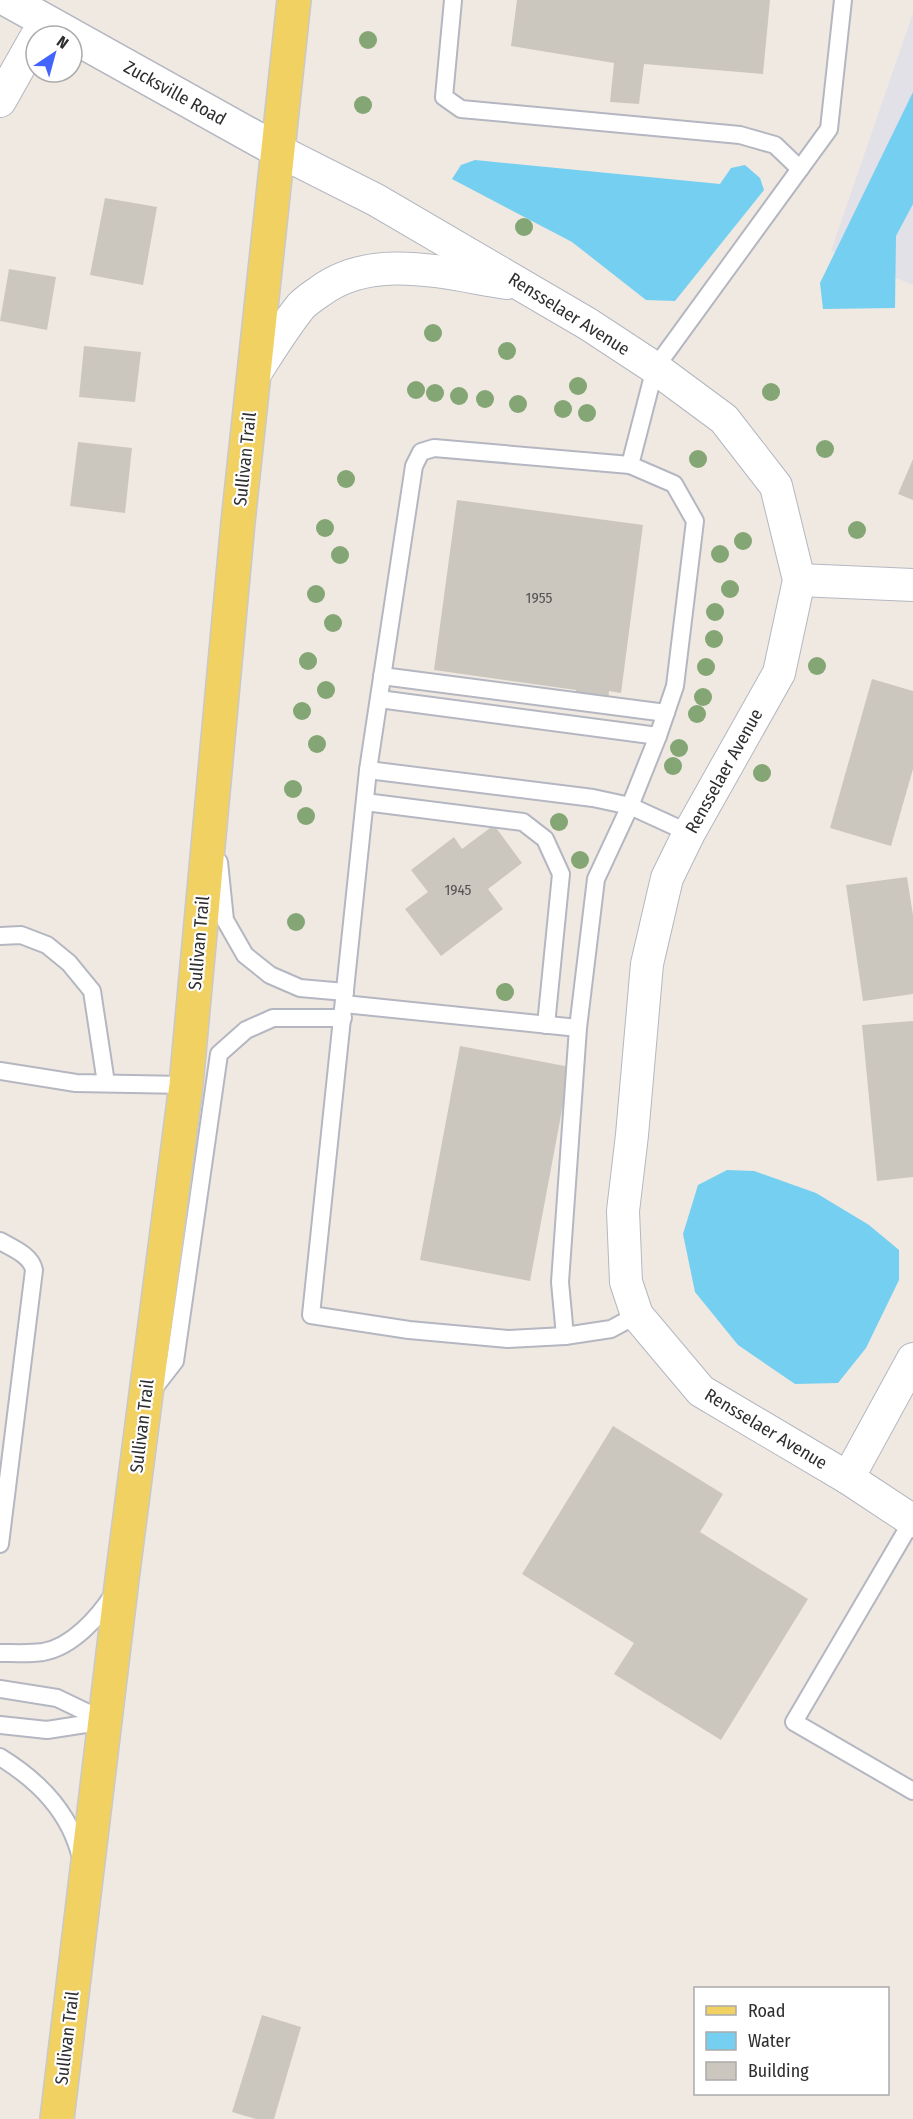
<svg xmlns="http://www.w3.org/2000/svg" width="913" height="2119" font-family="'Fira Sans Condensed',sans-serif">
  <style>
    .industrial { fill: #e3e1e8 }
    .water { fill: #75cff0 }
    .building { fill: #cbc7bf }
    .lines { fill: none; stroke-linecap: round; stroke-linejoin: round }
    .lane-casing { stroke: #b4b7c1; stroke-width: 20 }
    .street-casing { stroke: #b4b7c1; stroke-width: 34 }
    .secondary-casing { stroke: #b4b7c1; stroke-width: 36 }
    .primary-casing { stroke: #c9c9c9; stroke-width: 36 }
    .lane { stroke: #fff; stroke-width: 16 }
    .street { stroke: #fff; stroke-width: 32 }
    .secondary { stroke: #fff; stroke-width: 33 }
    .primary { stroke: #f2d163; stroke-width: 33 }
    .tree { fill: #84a574 }
    .labels { text-anchor: middle; dominant-baseline: central; stroke-width: 4.5; stroke-linejoin: round; paint-order: stroke }
    .number-label { font-size: 15px; fill: #555452 }
    .street-label { font-size: 18px; fill: #2e2e2e; stroke: #fff }
  </style>
  <rect width="100%" height="100%" fill="#efe9e1"/>
  <path class="industrial" d="M913,13V285L831,251Z"/>
  <g class="water">
    <path d="M913,92V204L896,236L895,308L823,309L820,283Z"/>
    <path d="M475,160L720,184L731,168L745,165L760,178L764,190L675,301L646,300L572,242L452,179L461,165Z"/>
    <path d="M727,1170L754,1171L816,1193L869,1225L899,1250V1280L866,1348L838,1383L795,1384L738,1345L695,1292L683,1234L698,1185Z"/>
  </g>
  <g class="building">
    <path d="M517,0H770L763,74L644,64L639,104L610,102L614,63L511,46Z"/>
    <path d="M105,198L157,207L143,285L90,275Z"/>
    <path d="M9,269L56,277L47,330L0,321Z"/>
    <path d="M84,346L141,352L135,402L79,397Z"/>
    <path d="M78,442L132,448L125,513L70,506Z"/>
    <path d="M913,459V500L898,494Z"/>
    <path d="M457,500L643,525L621,693L609,691L607,711L574,707L576,690L434,670Z"/>
    <path d="M872,679L913,691V769L891,846L830,828Z"/>
    <path d="M494,825L522,863L488,889L503,909L441,956L405,909L428,892L411,870L454,837L462,849Z"/>
    <path d="M907,877L913,915V994L863,1001L846,885Z"/>
    <path d="M913,1021V1177L877,1181L862,1025Z"/>
    <path d="M460,1046L570,1067L530,1281L420,1260Z"/>
    <path d="M613,1426L723,1494L700,1532L808,1599L721,1740L614,1674L634,1643L522,1574Z"/>
    <path d="M262,2015L301,2027L274,2119H256L232,2112Z"/>
  </g>
  <g class="lines">
    <g class="lane-casing">
      <g id="lane">
        <path d="M453,0L444,97L461,109L740,135L775,145L800,169"/>
        <path d="M382,676L666,713"/>
        <path d="M379,699L658,736"/>
        <path d="M368,770L593,798L630,806L689,833"/>
        <path d="M365,802L523,822L545,839L561,874L546,1025"/>
        <path d="M219,862L225,920L245,955L270,975L300,988L345,992"/>
        <path d="M0,936L21,935L47,945L69,963L92,991L106,1083"/>
        <path d="M344,1004L578,1028"/>
        <path d="M0,1071L76,1083L186,1085"/>
        <path d="M637,1315L611,1329L565,1336L508,1339L409,1330L311,1315L368,770L414,466L421,452L434,448L630,465L655,368L829,129L843,0"/>
        <path d="M565,1336L560,1282L578,1028L596,879L630,806L658,736L675,686L695,521L674,484L630,465"/>
        <path d="M151,1392L175,1361L219,1054L246,1030L273,1018H343"/>
        <path d="M912,1521L794,1722L913,1791"/>
        <path d="M0,1544L34,1270C31,1255 12,1248 0,1241"/>
        <path d="M0,1653C14,1653 29,1654 43,1652C72,1647 99,1617 114,1593"/>
        <path d="M0,1689L57,1698L105,1721"/>
        <path d="M0,1725L47,1730L105,1721"/>
        <path d="M0,1757C39,1781 70,1812 81,1858"/>
      </g>
    </g>
    <g class="street-casing">
      <g id="street">
        <path d="M0,101L36,37"/>
        <path d="M277,150L376,200L588,324L655,368L724,419L776,486L799,580L779,673L689,833L667,878L647,964L632,1135L623,1211L626,1282L637,1315L701,1391L848,1478L913,1521"/>
        <path d="M254,375C269,352 284,327 301,306C306,301 313,296 319,292C373,251 447,274 507,283"/>
        <path d="M799,580L913,585"/>
        <path d="M848,1478L913,1359"/>
      </g>
    </g>
    <g class="secondary-casing">
      <path id="secondary" d="M8,0L277,150"/>
    </g>
    <g class="primary-casing">
      <path id="primary" d="M57,2119L122,1579L186,1085L238,522L294,0"/>
    </g>
    <use href="#lane" class="lane"/>
    <use href="#street" class="street"/>
    <use href="#secondary" class="secondary"/>
    <use href="#primary" class="primary"/>
  </g>
  <g class="tree">
    <circle cx="368" cy="40" r="9"/>
    <circle cx="363" cy="105" r="9"/>
    <circle cx="524" cy="227" r="9"/>
    <circle cx="433" cy="333" r="9"/>
    <circle cx="507" cy="351" r="9"/>
    <circle cx="578" cy="386" r="9"/>
    <circle cx="416" cy="390" r="9"/>
    <circle cx="771" cy="392" r="9"/>
    <circle cx="435" cy="393" r="9"/>
    <circle cx="459" cy="396" r="9"/>
    <circle cx="485" cy="399" r="9"/>
    <circle cx="518" cy="404" r="9"/>
    <circle cx="563" cy="409" r="9"/>
    <circle cx="587" cy="413" r="9"/>
    <circle cx="825" cy="449" r="9"/>
    <circle cx="698" cy="459" r="9"/>
    <circle cx="346" cy="479" r="9"/>
    <circle cx="325" cy="528" r="9"/>
    <circle cx="857" cy="530" r="9"/>
    <circle cx="743" cy="541" r="9"/>
    <circle cx="720" cy="554" r="9"/>
    <circle cx="340" cy="555" r="9"/>
    <circle cx="730" cy="589" r="9"/>
    <circle cx="316" cy="594" r="9"/>
    <circle cx="715" cy="612" r="9"/>
    <circle cx="333" cy="623" r="9"/>
    <circle cx="714" cy="639" r="9"/>
    <circle cx="308" cy="661" r="9"/>
    <circle cx="817" cy="666" r="9"/>
    <circle cx="706" cy="667" r="9"/>
    <circle cx="326" cy="690" r="9"/>
    <circle cx="703" cy="697" r="9"/>
    <circle cx="302" cy="711" r="9"/>
    <circle cx="697" cy="714" r="9"/>
    <circle cx="317" cy="744" r="9"/>
    <circle cx="679" cy="748" r="9"/>
    <circle cx="673" cy="766" r="9"/>
    <circle cx="762" cy="773" r="9"/>
    <circle cx="293" cy="789" r="9"/>
    <circle cx="306" cy="816" r="9"/>
    <circle cx="559" cy="822" r="9"/>
    <circle cx="580" cy="860" r="9"/>
    <circle cx="296" cy="922" r="9"/>
    <circle cx="505" cy="992" r="9"/>
  </g>
  <g class="labels">
    <g class="number-label">
      <text x="539" y="598">1955</text>
      <text x="458" y="890">1945</text>
    </g>
    <g class="street-label">
      <text transform="translate(175 93) rotate(29)">Zucksville Road</text>
      <text transform="translate(569 314) rotate(32)">Rensselaer Avenue</text>
      <text transform="translate(245 459) rotate(-84)">Sullivan Trail</text>
      <text transform="translate(724 771) rotate(-61)">Rensselaer Avenue</text>
      <text transform="translate(199 943) rotate(-85)">Sullivan Trail</text>
      <text transform="translate(142 1426) rotate(-83)">Sullivan Trail</text>
      <text transform="translate(766 1429) rotate(31)">Rensselaer Avenue</text>
      <text transform="translate(67 2038) rotate(-83)">Sullivan Trail</text>
    </g>
  </g>
  <rect x="694" y="1987" width="195" height="108" fill="#ffffff" stroke="#ababab" stroke-width="1.5"/>
  <rect x="706" y="2006" width="30" height="9" fill="#f2d163" stroke="#ababab" stroke-width="1.5"/>
  <text x="748" y="2017" font-size="18" fill="#2e2e2e">Road</text>
  <rect x="706" y="2032" width="30" height="18" fill="#75cff0" stroke="#ababab" stroke-width="1.5"/>
  <text x="748" y="2047" font-size="18" fill="#2e2e2e">Water</text>
  <rect x="706" y="2062" width="30" height="18" fill="#cbc7bf" stroke="#ababab" stroke-width="1.5"/>
  <text x="748" y="2077" font-size="18" fill="#2e2e2e">Building</text>
  <g transform="translate(54 54) rotate(36)"><circle r="28" fill="#ffffff" stroke="#ababab" stroke-width="1.5"/>
  <path d="M0-4.5L10 22L0 15L-10 22Z" fill="#4264fb"/>
  <text y="-9" font-size="16" font-weight="bold" text-anchor="middle" fill="#2e2e2e">N</text>
  </g>
</svg>
